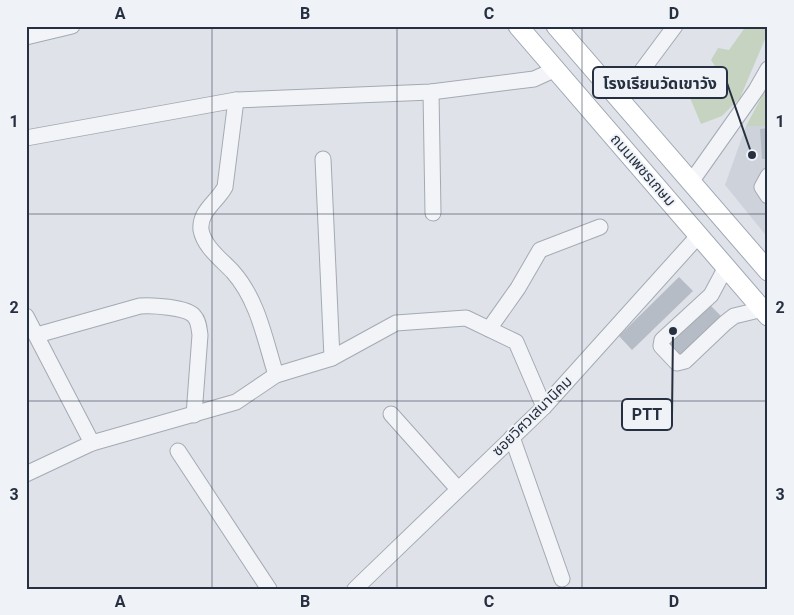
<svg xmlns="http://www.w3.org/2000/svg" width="794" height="615" font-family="Roboto,'Noto Sans Thai',sans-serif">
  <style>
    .built { fill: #cdd2db }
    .green { fill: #c5d3c0 }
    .building { fill: #b6bcc6 }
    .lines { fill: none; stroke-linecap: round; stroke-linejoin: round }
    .minor-casing { stroke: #a4aab3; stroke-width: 17 }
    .major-casing { stroke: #9ea7b5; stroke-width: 21 }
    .minor { stroke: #f2f4f7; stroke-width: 15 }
    .major { stroke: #fff; stroke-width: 19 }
    .grid { fill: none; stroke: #273041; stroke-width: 1; stroke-opacity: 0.55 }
    .labels { text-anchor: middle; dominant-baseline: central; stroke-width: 4; stroke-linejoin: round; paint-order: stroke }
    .street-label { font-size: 15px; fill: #273041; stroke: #eff2f6 }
    .leader { fill: none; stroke: #273041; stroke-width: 2 }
    .callout-dot { fill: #273041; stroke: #eff2f6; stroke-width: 2 }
    .callout { fill: #eff2f6; stroke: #273041; stroke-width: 2 }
    .callout-label { font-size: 16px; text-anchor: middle; font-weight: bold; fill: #273041 }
    .neatline { fill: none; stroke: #273041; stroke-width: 2 }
    .grid-label { font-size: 16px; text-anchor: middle; font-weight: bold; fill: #273041 }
  </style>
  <rect width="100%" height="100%" fill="#dfe3e9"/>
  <path class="built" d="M746,126H768V238L725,185Z"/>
  <g class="green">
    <path d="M746,26H768V32L740,98L722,116L701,124L685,86L701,74L710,85L721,75L711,60L718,48L729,50Z"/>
    <path d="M768,85V126H746Z"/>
  </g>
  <g class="building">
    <path d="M768,128V159H762L760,129Z"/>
    <path d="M679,277L693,291L632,350L619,336Z"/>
    <path d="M709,304L724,319L683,358L669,344Z"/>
  </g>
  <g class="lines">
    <g class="minor-casing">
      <g id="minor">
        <path d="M26,37L72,26"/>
        <path d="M431,92L433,213"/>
        <path d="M236,100L225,187C217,202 199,211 201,230C204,247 222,260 233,272C258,300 265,340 276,375"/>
        <path d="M620,100L675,26"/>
        <path d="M26,138L236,100L431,92L534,79L556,69"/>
        <path d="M323,159L332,358"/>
        <path d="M768,176L762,187L768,196"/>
        <path d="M691,182L756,90L768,69"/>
        <path d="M726,267L711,295L662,340L661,346L677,363L685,361L725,323L734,316L763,309"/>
        <path d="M26,316L92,443"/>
        <path d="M489,329L518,288L540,250L600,227"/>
        <path d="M37,335L140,306C151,305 187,307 194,316C199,321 199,329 200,335L194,415"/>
        <path d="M391,414L458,489"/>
        <path d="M512,437L562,579"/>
        <path d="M178,451L269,589"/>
        <path d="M26,474L92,443L236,402L276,375L332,358L396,323L466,318L516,342L544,407"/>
        <path d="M355,589L544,407L699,235"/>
      </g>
    </g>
    <g class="major-casing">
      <g id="major">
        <path d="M518,26L768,316"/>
        <path d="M556,26L768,271"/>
      </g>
    </g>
    <use href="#minor" class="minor"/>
    <use href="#major" class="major"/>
  </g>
  <path class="grid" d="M212,26V589M397,26V589M582,26V589M26,214H768M26,401H768"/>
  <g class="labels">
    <g class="street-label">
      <text transform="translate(643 170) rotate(49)">ถนนเพชรเกษม</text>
      <text transform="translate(532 416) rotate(-45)">ซอยวิศวเสนานิคม</text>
    </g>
  </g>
  <path class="leader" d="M752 155L727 83M673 331L672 415"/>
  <g class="callout-dot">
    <circle cx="752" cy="155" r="5"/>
    <circle cx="673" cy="331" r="5"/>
  </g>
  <g class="callout">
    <rect x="593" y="67" width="134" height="31" rx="5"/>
    <rect x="622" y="399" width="50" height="31" rx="5"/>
  </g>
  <g class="callout-label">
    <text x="660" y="89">โรงเรียนวัดเขาวัง</text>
    <text x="647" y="420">PTT</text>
  </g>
  <rect width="794" height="615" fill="none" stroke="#eff2f6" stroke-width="55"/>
  <rect x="28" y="28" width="738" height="560" class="neatline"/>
  <g class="grid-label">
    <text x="120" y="19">A</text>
    <text x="305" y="19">B</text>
    <text x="489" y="19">C</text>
    <text x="674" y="19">D</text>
    <text x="14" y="127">1</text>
    <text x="780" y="127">1</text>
    <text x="14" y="313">2</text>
    <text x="780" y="313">2</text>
    <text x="14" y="500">3</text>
    <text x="780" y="500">3</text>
    <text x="120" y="607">A</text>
    <text x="305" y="607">B</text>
    <text x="489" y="607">C</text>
    <text x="674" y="607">D</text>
  </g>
</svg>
